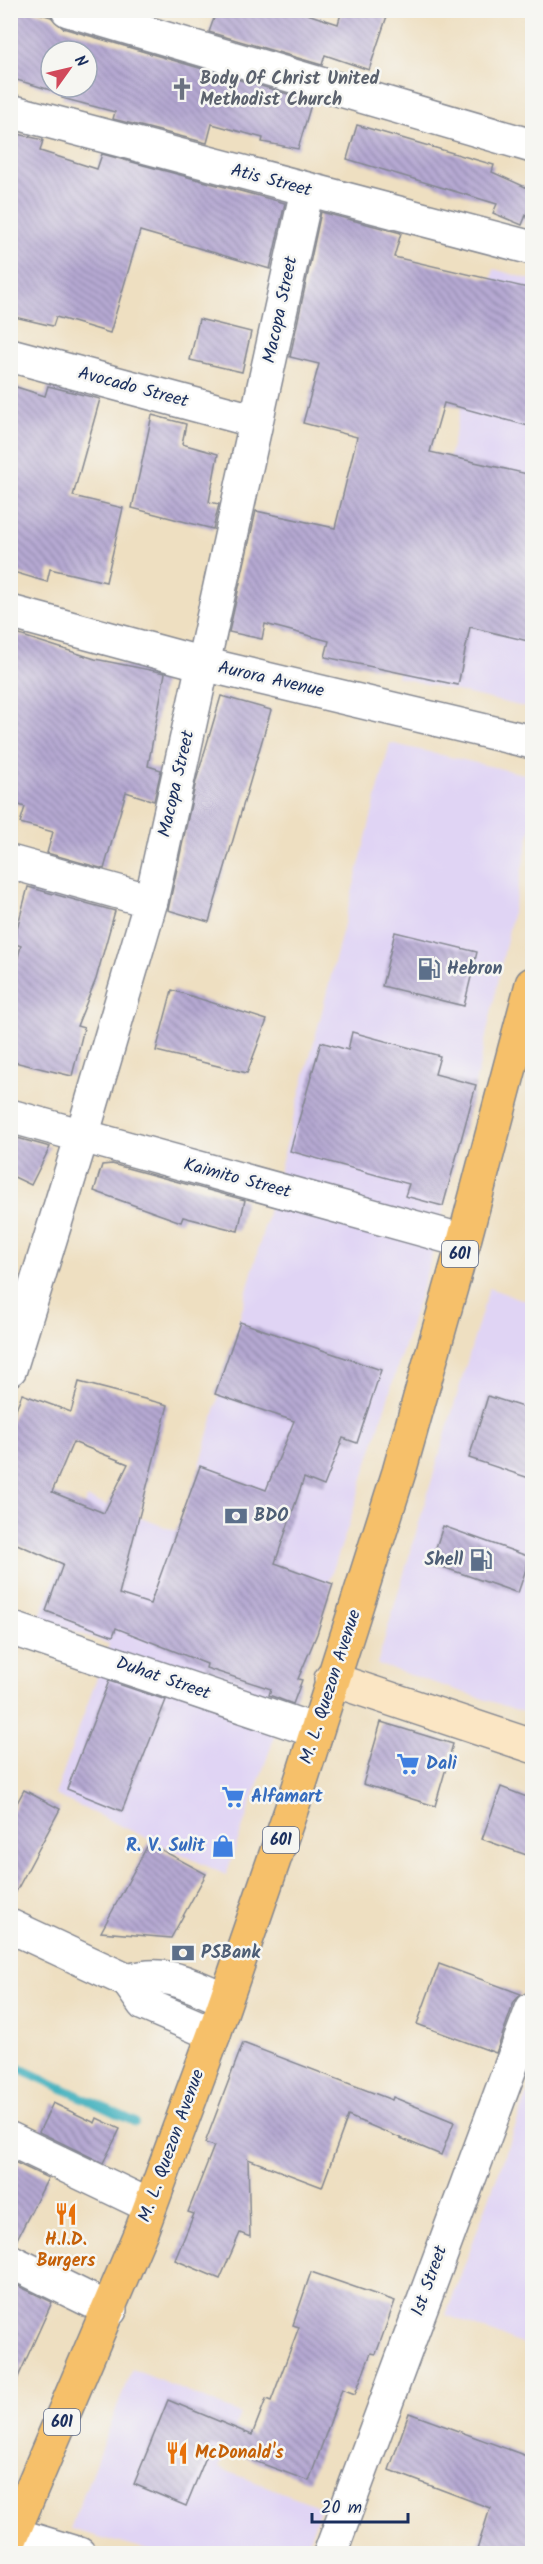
<svg xmlns="http://www.w3.org/2000/svg" width="543" height="2564" font-family="Kalam,sans-serif">
  <style>
    .built { fill: #e0d4f4 }
    .lines { fill: none; stroke-linecap: round; stroke-linejoin: round }
    .stream { stroke: #42b1be; stroke-width: 9 }
    .building { fill: url(#building-back-hatch); fill-rule: evenodd }
    .street-casing { stroke: #848790; stroke-width: 36 }
    .secondary-casing { stroke: #848790; stroke-width: 36 }
    .primary-casing { stroke: #848790; stroke-width: 36 }
    .street { stroke: #fff; stroke-width: 33 }
    .secondary { stroke: #fbe6c4; stroke-width: 33 }
    .primary { stroke: #f6c06b; stroke-width: 33 }
    .labels { text-anchor: middle; dominant-baseline: central; stroke-width: 5; stroke-linejoin: round; paint-order: stroke }
    .shield { fill: #f6f6f2; stroke: #5d6b8a; stroke-width: 1.5 }
    .shield-label { font-size: 16px; font-weight: bold; fill: #1b2f5e }
    .worship-label { font-size: 18px; font-weight: bold; fill: #5b616d; stroke: #f6f6f2; text-anchor: start }
    .street-label { font-size: 18px; fill: #1b2f5e; stroke: #f6f6f2 }
    .service-label { font-size: 18px; font-weight: bold; fill: #4e5e75; stroke: #f6f6f2; text-anchor: start }
    .shop-label { font-size: 18px; font-weight: bold; fill: #366cbe; stroke: #f6f6f2; text-anchor: start }
    .food-label { font-size: 18px; font-weight: bold; fill: #c56008; stroke: #f6f6f2 }
  </style>
  <defs>
    <pattern id="building-back-hatch" width="6" height="6" patternUnits="userSpaceOnUse" patternTransform="scale(1.5)"><rect width="6" height="6" fill="#b6a9d2"/><path d="M-1 5l2 2M0 0l6 6M5-1l2 2" fill="none" stroke="#938aae"/></pattern>
  </defs>
  <rect width="100%" height="100%" fill="#f6f6f2"/>
  <filter id="ink" filterUnits="userSpaceOnUse"><feTurbulence type="fractalNoise" baseFrequency=".0167" numOctaves="2"/><feDisplacementMap in="SourceGraphic" scale="12" xChannelSelector="R" yChannelSelector="G"/><feConvolveMatrix kernelMatrix="1 2 1 2 8 2 1 2 1" color-interpolation-filters="sRGB"/></filter>
  <filter id="wash" filterUnits="userSpaceOnUse"><feTurbulence type="fractalNoise" baseFrequency=".008" numOctaves="4" result="noise"/><feDisplacementMap in="SourceGraphic" scale="24" xChannelSelector="R" yChannelSelector="G"/><feGaussianBlur stdDeviation="1.35" result="paint"/><feColorMatrix in="noise" values="0 0 0 0 0 0 0 0 0 0 0 0 0 0 0 0 0 1.4 0 .05"/><feComposite in="paint" operator="in"/></filter>
  <g filter="url(#wash)">
    <rect width="100%" height="100%" fill="#eedfc1"/>
    <g class="built">
      <path d="M494,269L532,280V709L397,677Z"/>
      <path d="M390,743L532,776V823L480,1064L431,1259L348,1527L226,1875L55,1795L109,1644L39,1618L87,1498L176,1531L200,1466L320,1019Z"/>
      <path d="M489,1288L532,1303V1715L377,1664Z"/>
      <path d="M532,2082V2348L446,2315Z"/>
      <path d="M132,2369L241,2414L219,2468L321,2507L304,2553H157L70,2529Z"/>
    </g>
    <g class="lines">
      <path class="stream" d="M10,2064L135,2122"/>
    </g>
    <g id="blocks">
      <g class="building">
        <path d="M10,10H29L51,17L63,28L312,101L298,149L262,142L263,138L212,124L207,143L113,119L115,112L62,98L64,94L10,78ZM51,51H87V87H51Z"/>
        <path d="M217,10H295L338,24L342,10H389L369,70L325,55L322,65L209,32Z"/>
        <path d="M357,125L494,165L492,172L532,190V200L522,225L493,213L497,204L347,159Z"/>
        <path d="M10,132L43,140L40,151L97,169L102,154L285,203L270,269L140,231L110,333L56,317L53,326L10,316Z"/>
        <path d="M321,212L401,233L394,257L532,289V427L444,403L430,452L532,475V642L470,627L458,685L325,657L329,641L265,624L262,639L229,632L256,511L335,528L357,437L303,423L319,364L290,357Z"/>
        <path d="M199,319L251,332L242,372L190,360Z"/>
        <path d="M10,385L45,396L48,386L100,399L73,496L123,508L106,582L50,569L47,582L10,571Z"/>
        <path d="M152,415L186,424L182,444L218,454L209,502L219,504L213,529L132,508Z"/>
        <path d="M10,632L95,659L165,673L148,766L161,770L154,801L126,792L104,869L47,853L53,832L20,823L25,807L10,802Z"/>
        <path d="M221,696L271,710L209,922L168,910L196,781Z"/>
        <path d="M28,887L115,911L96,979L77,1026L84,1028L72,1076L10,1061V986L21,946L13,943Z"/>
        <path d="M395,932L477,952L464,1006L382,986Z"/>
        <path d="M172,990L267,1020L247,1073L156,1051Z"/>
        <path d="M352,1032L440,1056L435,1074L476,1085L443,1206L405,1196L409,1184L290,1151L321,1042L348,1050Z"/>
        <path d="M10,1136L50,1147L31,1185L10,1175Z"/>
        <path d="M112,1164L245,1200L238,1231L183,1217L181,1222L94,1191L102,1165Z"/>
        <path d="M240,1322L381,1370L357,1443L343,1438L324,1486L304,1478L275,1563L333,1584L317,1634L298,1679L302,1680L293,1704L269,1695L271,1689L206,1668L207,1664L116,1628L113,1636L46,1611L63,1564L10,1541V1424L22,1394L71,1412L79,1382L168,1405L119,1594L150,1604L200,1466L266,1490L294,1421L215,1394ZM73,1442L128,1464L104,1513L52,1492Z"/>
        <path d="M488,1396L532,1410V1479L469,1458Z"/>
        <path d="M443,1526L530,1557L518,1593L431,1563Z"/>
        <path d="M109,1681L166,1700L122,1811L67,1789Z"/>
        <path d="M381,1722L453,1744L435,1806L363,1784Z"/>
        <path d="M501,1787L532,1799V1857L482,1839Z"/>
        <path d="M24,1790L60,1809L10,1903V1816Z"/>
        <path d="M149,1843L206,1874L171,1938L101,1932Z"/>
        <path d="M439,1964L521,1994L514,2002L496,2053L417,2024Z"/>
        <path d="M243,2043L392,2100L393,2097L454,2122L441,2155L348,2116L322,2187L248,2159L250,2237L240,2233L220,2279L175,2260L194,2214L188,2212L214,2146L205,2143Z"/>
        <path d="M53,2103L95,2123L97,2118L120,2129L103,2163L39,2132Z"/>
        <path d="M10,2160L48,2178L15,2243H10Z"/>
        <path d="M311,2272L395,2301L376,2354L371,2353L355,2394L342,2389L309,2481L211,2445L186,2506L134,2484L168,2400L252,2435L266,2399L271,2401L299,2327L293,2325Z"/>
        <path d="M10,2282L52,2302L10,2395Z"/>
        <path d="M409,2413L532,2458V2553H476L490,2508L389,2470Z"/>
      </g>
    </g>
  </g>
  <g filter="url(#ink)">
    <use href="#blocks" fill-opacity="0" stroke="#848790" stroke-width="1.5"/>
    <g class="lines">
      <g class="street-casing">
        <g id="street">
          <path d="M68,10L532,146"/>
          <path d="M10,111L532,248"/>
          <path d="M10,355L256,421"/>
          <path d="M10,612L203,664L532,742"/>
          <path d="M10,862L151,901"/>
          <path d="M10,1116L464,1241"/>
          <path d="M10,1369L82,1136L151,901L307,190"/>
          <path d="M10,1628L316,1731"/>
          <path d="M10,1926L128,1981"/>
          <path d="M128,1981L144,2004L214,2034"/>
          <path d="M128,1981C168,1969 189,1985 225,1999"/>
          <path d="M10,2139L150,2206"/>
          <path d="M10,2261L110,2310"/>
          <path d="M13,2534L79,2554"/>
          <path d="M330,2554L532,2009"/>
        </g>
      </g>
      <g class="secondary-casing">
        <path id="secondary" d="M331,1679L532,1746"/>
      </g>
      <g class="primary-casing">
        <path id="primary" d="M10,2540L142,2229L214,2034L299,1787L399,1472L464,1241L532,984"/>
      </g>
      <use href="#street" class="street"/>
      <use href="#secondary" class="secondary"/>
      <use href="#primary" class="primary"/>
    </g>
  </g>
  <defs>
    <g id="church-bare" transform="scale(1.8)"><path d="M-1.2-6h2.4v3.5h3.3v2.4h-3.3V6h-2.4V-.1h-3.3v-2.4h3.3Z" fill="#6b7280" stroke="#f6f6f2" stroke-width="2.5" paint-order="stroke"/></g>
    <g id="fuel-bare" transform="scale(1.8)"><path d="M-5.5-6h7V0h2V4h1.3V-2.5L3-4.5l.8-.8L6-3V5H2.5V1h-1V6h-7ZM-4.2-4.7v3.2H.2V-4.7Z" fill="#5c6f8a" stroke="#f6f6f2" stroke-width="2.5" paint-order="stroke"/></g>
    <g id="bank-bare" transform="scale(1.8)"><path d="M-6-4H6V4H-6ZM0-2.3a2.3 2.3 0 1 0 0 4.6a2.3 2.3 0 1 0 0-4.6Z" fill="#5c6f8a" stroke="#f6f6f2" stroke-width="2.5" paint-order="stroke"/></g>
    <g id="supermarket-bare" transform="scale(1.8)"><path d="M-6-5.5h2.5l.6 2H6L4.5 2H-2.5L-4.4-4H-6ZM-1.5 3.2a1.3 1.3 0 1 0 .1 0ZM3 3.2a1.3 1.3 0 1 0 .1 0Z" fill="#3f7fe0" stroke="#f6f6f2" stroke-width="2.5" paint-order="stroke"/></g>
    <g id="shop-bare" transform="scale(1.8)"><path d="M-5-2.5h2.3a2.7 3.5 0 0 1 5.4 0H5L5.5 6h-11ZM-1.5-2.5h3a1.5 2.3 0 0 0-3 0Z" fill="#3f7fe0" stroke="#f6f6f2" stroke-width="2.5" paint-order="stroke"/></g>
    <g id="restaurant-bare" transform="scale(1.8)"><path d="M-5-6h1v4h1v-4h1v4h1v-4h1v5L-1.5 .5V6h-2V.5L-5-1ZM5-6V6H3V1.5H1.5Q1.5-4 5-6Z" fill="#e8710a" stroke="#f6f6f2" stroke-width="2.5" paint-order="stroke"/></g>
  </defs>
  <g fill-rule="evenodd">
    <use href="#church-bare" x="182" y="89"/>
    <use href="#fuel-bare" x="429" y="969"/>
    <use href="#bank-bare" x="236" y="1516"/>
    <use href="#fuel-bare" x="481" y="1560"/>
    <use href="#supermarket-bare" x="408" y="1764"/>
    <use href="#supermarket-bare" x="233" y="1797"/>
    <use href="#shop-bare" x="223" y="1846"/>
    <use href="#bank-bare" x="183" y="1953"/>
    <use href="#restaurant-bare" x="66" y="2214"/>
    <use href="#restaurant-bare" x="177" y="2453"/>
  </g>
  <g class="labels">
    <g class="shield">
      <rect x="442" y="1241" width="36" height="26" rx="4.5"/>
      <rect x="263" y="1827" width="36" height="26" rx="4.5"/>
      <rect x="44" y="2409" width="36" height="26" rx="4.5"/>
    </g>
    <g class="shield-label">
      <text x="460" y="1254">601</text>
      <text x="281" y="1840">601</text>
      <text x="62" y="2422">601</text>
    </g>
    <g class="worship-label">
      <text x="200" y="79">Body Of Christ United<tspan x="200" dy="21">Methodist Church</tspan></text>
    </g>
    <g class="street-label">
      <text transform="translate(271 181) rotate(15)">Atis Street</text>
      <text transform="translate(281 310) rotate(-78)">Macopa Street</text>
      <text transform="translate(133 388) rotate(15)">Avocado Street</text>
      <text transform="translate(271 680) rotate(13)">Aurora Avenue</text>
      <text transform="translate(177 784) rotate(-77)">Macopa Street</text>
      <text transform="translate(237 1179) rotate(15)">Kaimito Street</text>
      <text transform="translate(163 1679) rotate(19)">Duhat Street</text>
      <text transform="translate(331 1687) rotate(-72)">M. L. Quezon Avenue</text>
      <text transform="translate(172 2146) rotate(-70)">M. L. Quezon Avenue</text>
      <text transform="translate(430 2281) rotate(-70)">1st Street</text>
    </g>
    <g class="service-label">
      <text x="447" y="969">Hebron</text>
      <text x="254" y="1516">BDO</text>
      <text x="463" y="1560" text-anchor="end">Shell</text>
      <text x="201" y="1953">PSBank</text>
    </g>
    <g class="shop-label">
      <text x="426" y="1764">Dali</text>
      <text x="251" y="1797">Alfamart</text>
      <text x="205" y="1846" text-anchor="end">R. V. Sulit</text>
    </g>
    <g class="food-label">
      <text x="66" y="2240">H.I.D.<tspan x="66" dy="21">Burgers</tspan></text>
      <text x="195" y="2453" text-anchor="start">McDonald's</text>
    </g>
  </g>
  <rect width="543" height="2564" fill="none" stroke="#f6f6f2" stroke-width="36"/>
  <g transform="translate(69 69) rotate(56)"><circle r="28" fill="#f6f6f2" stroke="#9ea6b7" stroke-width="1.5"/>
  <path d="M0-4.5L10 22L0 15L-10 22Z" fill="#d1495b"/>
  <text y="-9" font-size="16" font-weight="bold" text-anchor="middle" fill="#1b2f5e">N</text>
  </g>
  <path d="M312 2513v9h96v-9" fill="none" stroke="#1b2f5e" stroke-width="3"/>
  <text x="321" y="2513" font-size="18" fill="#1b2f5e" stroke="#f6f6f2" stroke-width="4.5" paint-order="stroke">20 m</text>
</svg>
